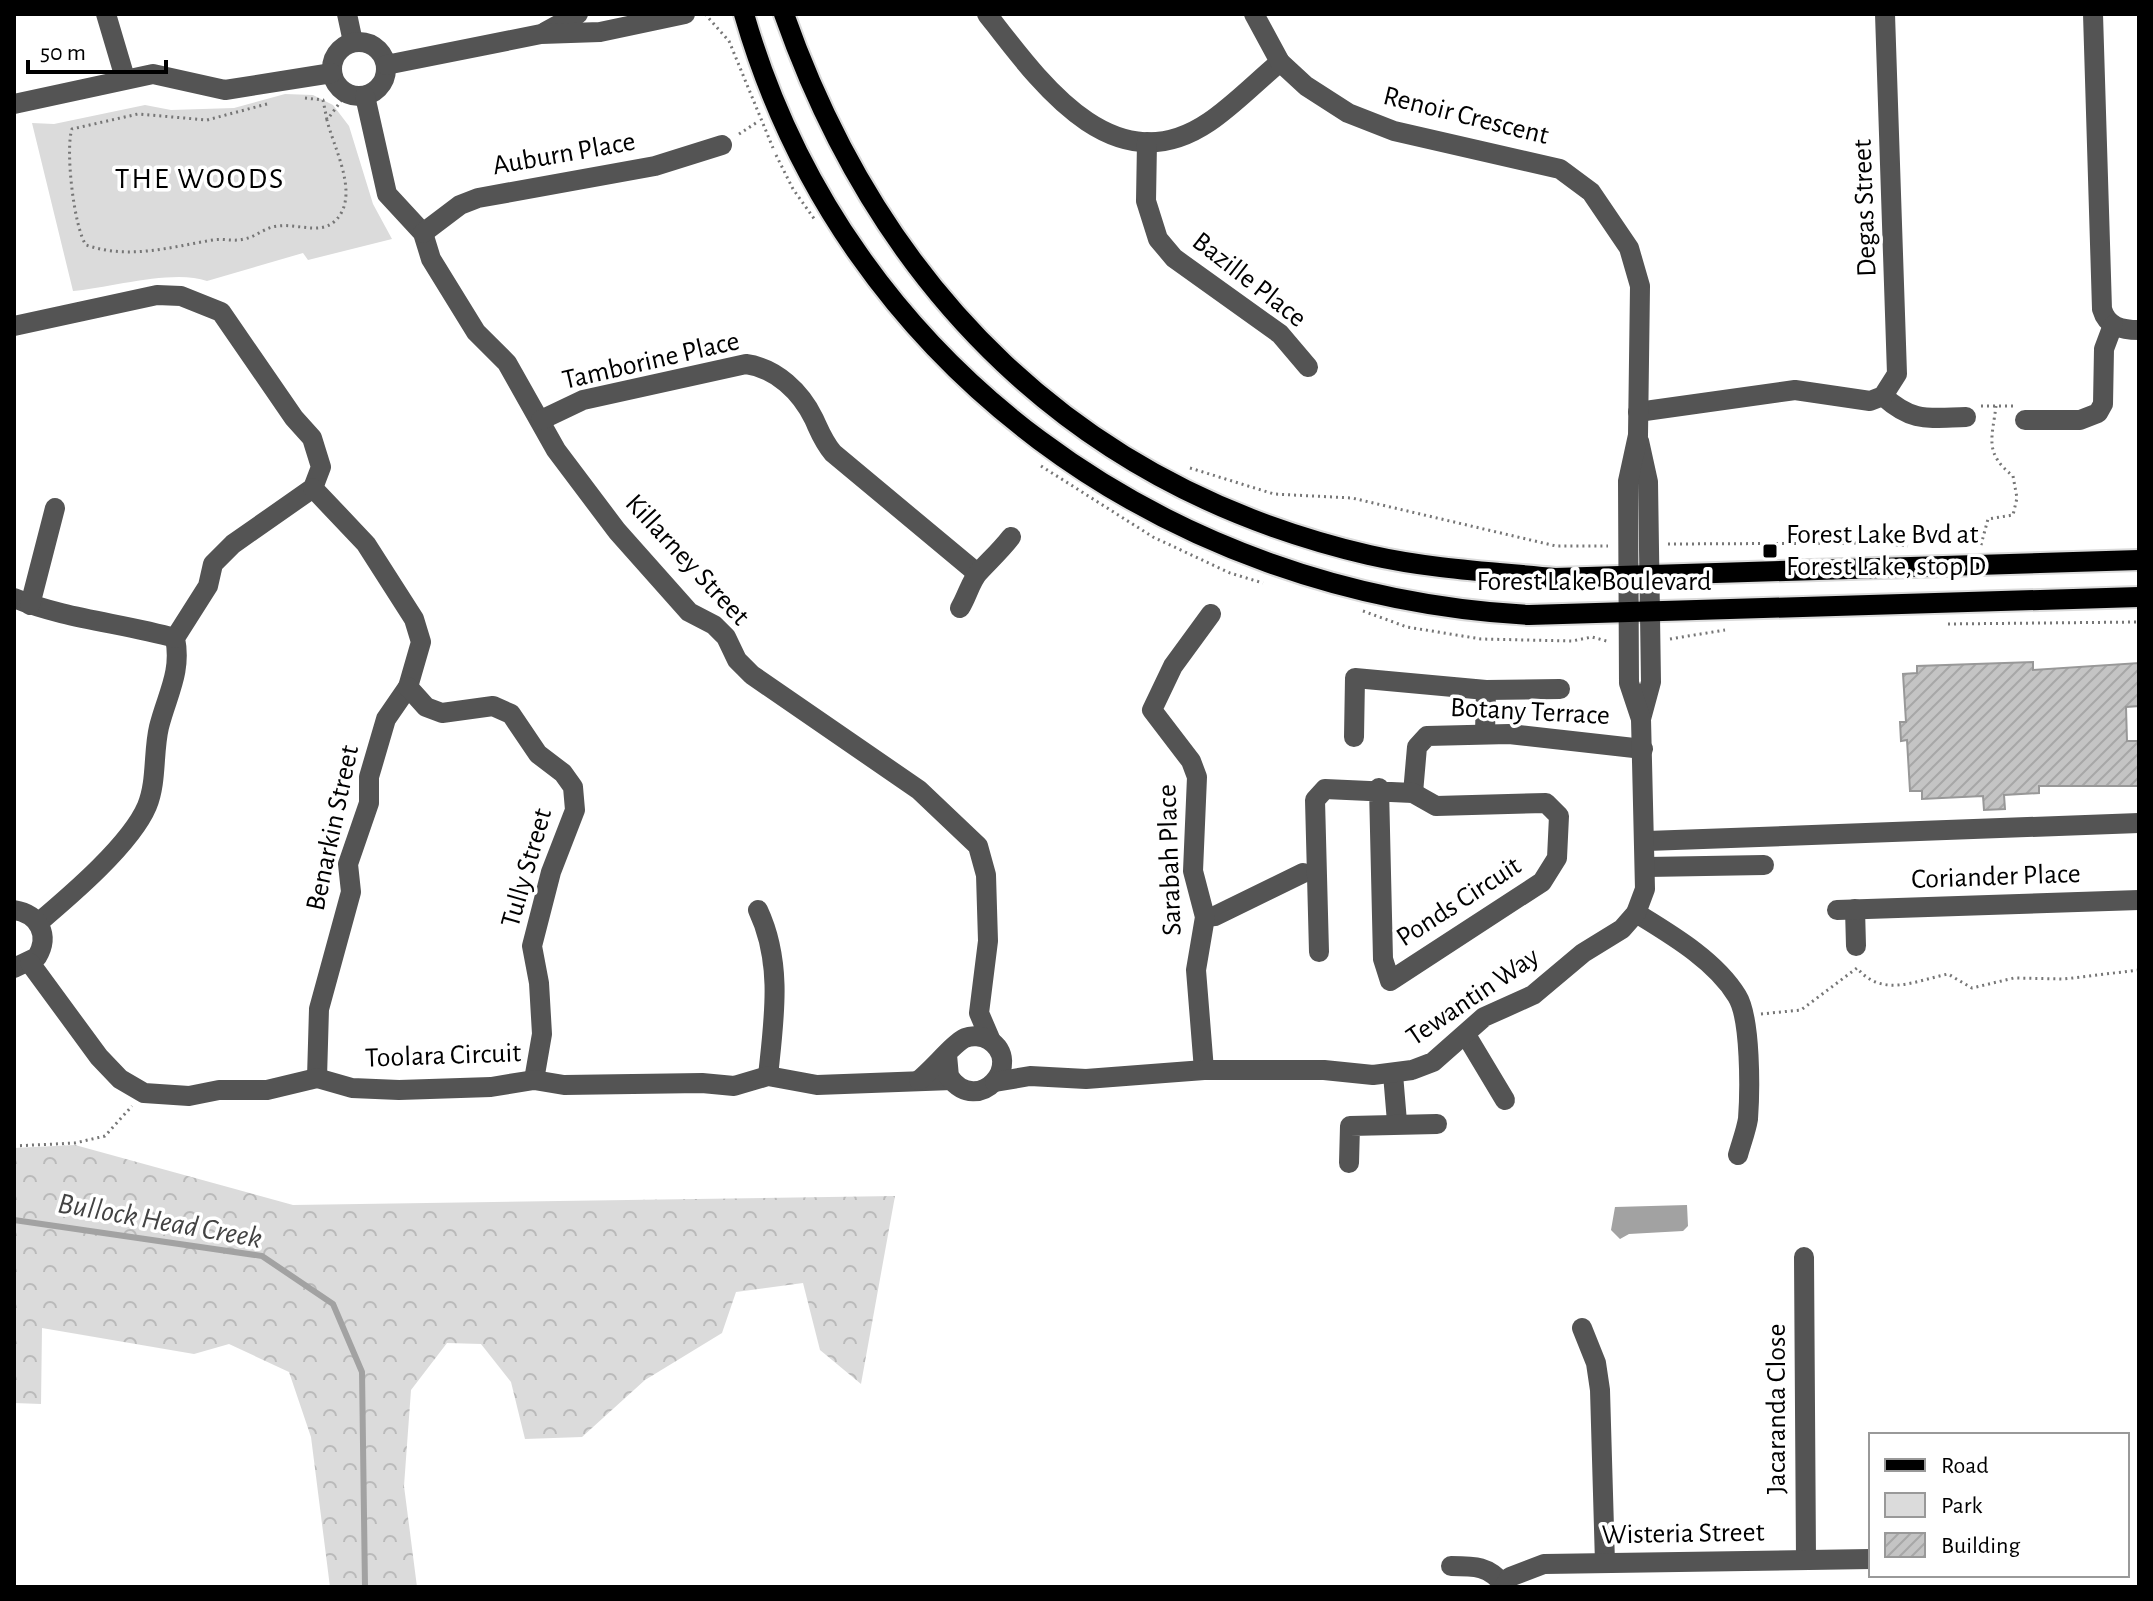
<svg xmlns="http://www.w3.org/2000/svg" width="2153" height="1601" font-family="'Alegreya Sans',sans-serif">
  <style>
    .green { fill: #dbdbdb }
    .forest { fill: url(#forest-crowns) }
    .water { fill: #a2a2a2 }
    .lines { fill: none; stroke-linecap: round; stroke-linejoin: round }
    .stream { stroke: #a2a2a2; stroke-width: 6 }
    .building { fill: url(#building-hatch); stroke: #989898; stroke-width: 2 }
    .major-casing { stroke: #dbdbdb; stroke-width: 24 }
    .path { stroke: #767676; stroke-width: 3; stroke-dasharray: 2 4; stroke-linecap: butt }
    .minor { stroke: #545454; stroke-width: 20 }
    .major { stroke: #000; stroke-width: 20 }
    .poi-dot { fill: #000; stroke: #fff; stroke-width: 3 }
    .labels { text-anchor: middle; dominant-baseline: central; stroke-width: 7; stroke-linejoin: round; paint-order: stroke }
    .street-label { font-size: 28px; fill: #000; stroke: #fff }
    .poi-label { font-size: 28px; fill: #000; stroke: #fff; text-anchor: start }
    .neighbourhood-label { font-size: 30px; letter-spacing: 2px; fill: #000; stroke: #fff }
    .water-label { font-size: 30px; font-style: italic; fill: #434343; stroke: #fff }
  </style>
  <defs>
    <pattern id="forest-crowns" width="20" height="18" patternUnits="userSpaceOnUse" patternTransform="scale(2)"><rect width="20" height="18" fill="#dbdbdb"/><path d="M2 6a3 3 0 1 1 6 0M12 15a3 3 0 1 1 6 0" fill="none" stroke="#bababa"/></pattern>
    <pattern id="building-hatch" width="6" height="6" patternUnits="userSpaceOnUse" patternTransform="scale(2)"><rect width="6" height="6" fill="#c4c4c4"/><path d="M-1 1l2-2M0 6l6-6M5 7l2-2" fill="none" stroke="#a7a7a7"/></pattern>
  </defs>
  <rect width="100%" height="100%" fill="#fff"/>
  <path class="green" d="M285,94L313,95L333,105L349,126L373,204L392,239L308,260L303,253L207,281C173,269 110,288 73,291L32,123L54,124L145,105L171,110L234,108Z"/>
  <path class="forest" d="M75,1145L293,1205L895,1196L861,1384L820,1350L803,1283L736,1292L722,1333L645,1380L582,1437L525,1439L511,1382L481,1344L447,1343L411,1390L404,1486L417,1587H330L311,1437L289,1372L229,1344L194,1354L42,1328L41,1404L14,1403V1148Z"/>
  <path class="water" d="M1687,1205L1688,1226L1683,1231L1629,1234L1620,1239L1611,1230L1615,1207Z"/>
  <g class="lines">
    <path class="stream" d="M14,1220L262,1256L333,1304L362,1372L365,1587"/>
  </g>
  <path class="building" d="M2033,662V670L2139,663V706L2126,707L2127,741H2139V786H2039V793L2004,795L2005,809L1984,810L1983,796L1922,799V791H1910L1907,740L1901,741L1900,722H1906L1903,674L1917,673V666Z"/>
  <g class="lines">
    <g class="major-casing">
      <g id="major">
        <path d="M744,14C846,369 1168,595 1529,615L2139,597"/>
        <path d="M784,14C882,292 1077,487 1369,555C1430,569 1494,572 1555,578L2139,560"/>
      </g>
    </g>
    <g class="path">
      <path d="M705,14L729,41L773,148"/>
      <path d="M305,98L323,100L327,120"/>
      <path d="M267,104L207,120L138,114L72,129C65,149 74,228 86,245C129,260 170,247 213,240C223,238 234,242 244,239C256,237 265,227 278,226C300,223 325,238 340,215C357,189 333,146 327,120L344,97"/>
      <path d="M739,134L759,121"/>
      <path d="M776,155L793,189L815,220"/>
      <path d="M1981,406H2013"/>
      <path d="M1041,466L1153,537L1230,573L1263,583"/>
      <path d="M1190,468L1274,494L1352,498L1556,546H1608"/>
      <path d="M1668,544L1879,543L1908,546"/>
      <path d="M1981,545L1988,519L2013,515L2017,498L2013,476C1984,453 1992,439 1996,406"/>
      <path d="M1363,611L1407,627L1481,639L1572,641L1592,637L1610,642"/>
      <path d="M1948,624L2139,622"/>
      <path d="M1670,639L1725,630"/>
      <path d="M1761,1014L1801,1010L1857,968C1882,998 1915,981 1948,974L1972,988L2014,978L2064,979L2139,970"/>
      <path d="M14,1146L75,1143L105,1136L132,1106"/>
    </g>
    <g class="minor">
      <path d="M106,14L125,78"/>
      <path d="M347,14L353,42"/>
      <path d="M987,14C1039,81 1113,187 1209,122C1234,105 1256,82 1280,62"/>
      <path d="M2093,14L2102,309C2107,327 2122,330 2139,330"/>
      <path d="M545,32L578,14"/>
      <circle cx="359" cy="69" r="27"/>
      <path d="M386,65L541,34L600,32L685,14"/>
      <path d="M365,96L387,194L423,233L431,259L476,332L507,363L556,450L617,531L689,612L714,625L726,637L737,660L752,675L919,790L978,846L986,875L988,941L979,1013L991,1041"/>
      <path d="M14,104L153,74L225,90L332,73"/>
      <path d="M1147,142L1146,201L1158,239L1174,258L1280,334L1308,367"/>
      <path d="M423,233L460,205L478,198L655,166L722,145"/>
      <path d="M14,326L157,295L181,296L221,312L294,418L312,438L321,467L313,488L233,544L213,564L208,586L175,638C182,672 167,695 159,727C153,752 157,782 147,806C131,844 71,895 38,923"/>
      <path d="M1883,396C1913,423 1928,418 1966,417"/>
      <path d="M1638,412L1795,390L1870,401L1883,396L1897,374L1885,14"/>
      <path d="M541,420L583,400L746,364C776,368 801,392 814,419C820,432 823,441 833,453L977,573"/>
      <path d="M2025,420H2080L2098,413L2103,404L2104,349L2113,325"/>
      <path d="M1639,441L1648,482L1651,682L1641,719"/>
      <path d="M313,488L366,544L414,619L421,642L408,687L386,719L369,777V803L348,864L351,892L319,1009L317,1078"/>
      <path d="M14,598C65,619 122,623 175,638"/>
      <path d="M30,605L55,508"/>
      <path d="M960,608C967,597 971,580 979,572C990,560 1001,550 1011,537"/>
      <path d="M408,687L426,707L442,713L493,706L511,714L538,754L563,773L573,787L575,810L551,872L532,946L539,983L542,1034L534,1080"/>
      <path d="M1485,734L1486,690"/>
      <path d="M1354,737L1355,678L1486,690L1560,689"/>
      <path d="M1413,793L1417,747L1427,736L1509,734L1643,749"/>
      <path d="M1647,841L2139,823"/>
      <path d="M1647,867L1764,865"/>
      <path d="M1855,909L1856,946"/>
      <path d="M14,910C39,914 50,935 37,957L14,968"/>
      <path d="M758,910C783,963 774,1019 768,1076"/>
      <path d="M1837,910L2139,900"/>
      <path d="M1636,913C1670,934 1715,960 1737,996C1751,1018 1750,1092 1748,1119C1746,1131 1741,1144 1738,1155"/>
      <path d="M1205,917L1215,916L1303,873"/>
      <path d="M1319,952L1315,800L1325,789L1413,793L1436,806L1546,803L1559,816L1557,858L1542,882L1390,981L1383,959L1379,788"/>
      <path d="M30,963L99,1057L120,1079L144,1093L189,1096L219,1090H267L317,1078L352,1088L399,1090L491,1087L534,1080L564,1085L702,1083L734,1086L768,1076L817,1085L952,1080"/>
      <path d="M1466,1035L1505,1100"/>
      <path d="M1204,1070L1196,970L1205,917L1193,871L1197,777L1191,761L1152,710L1173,666L1211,614"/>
      <path d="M1393,1074L1397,1122"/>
      <path d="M919,1080C931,1071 955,1042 965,1038C972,1035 982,1036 989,1040C1025,1063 979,1117 949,1077L947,1055"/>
      <path d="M995,1082L1030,1076L1086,1079L1204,1070H1324L1373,1075L1412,1070L1433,1062L1484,1017L1533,995L1583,953L1622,929L1636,913L1645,889L1641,719L1629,683L1628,481L1638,435L1640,286L1629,248L1591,192L1560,169L1394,131L1348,113L1306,86L1280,62L1254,14"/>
      <path d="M1349,1163L1350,1126L1437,1124"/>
      <path d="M1804,1257L1806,1560"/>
      <path d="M1582,1328L1596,1363L1600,1390L1605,1563"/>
      <path d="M1451,1566C1475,1566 1489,1566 1504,1585"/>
      <path d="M1504,1587L1510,1577L1544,1564L1871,1559"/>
    </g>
    <use href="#major" class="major"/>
  </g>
  <rect class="poi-dot" x="1762" y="543" width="16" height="16" rx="4"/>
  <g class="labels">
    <g class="street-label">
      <text transform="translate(1466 116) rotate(14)">Renoir Crescent</text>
      <text transform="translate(564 154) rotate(-10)">Auburn Place</text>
      <text transform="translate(1865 208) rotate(-92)">Degas Street</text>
      <text transform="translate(1249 280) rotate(38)">Bazille Place</text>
      <text transform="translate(651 361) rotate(-13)">Tamborine Place</text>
      <text transform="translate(687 560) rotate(47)">Killarney Street</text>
      <text x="1594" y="582">Forest Lake Boulevard</text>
      <text transform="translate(1530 712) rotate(3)">Botany Terrace</text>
      <text transform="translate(333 828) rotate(-78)">Benarkin Street</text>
      <text transform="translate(1170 860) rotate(-92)">Sarabah Place</text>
      <text transform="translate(527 868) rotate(-74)">Tully Street</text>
      <text transform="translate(1996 877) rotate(-2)">Coriander Place</text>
      <text transform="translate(1459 902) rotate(-33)">Ponds Circuit</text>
      <text transform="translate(1473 997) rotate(-34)">Tewantin Way</text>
      <text transform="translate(443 1056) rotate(-2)">Toolara Circuit</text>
      <text transform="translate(1777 1409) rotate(-90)">Jacaranda Close</text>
      <text transform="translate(1683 1534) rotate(-1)">Wisteria Street</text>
    </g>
    <g class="poi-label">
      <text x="1786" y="535">Forest Lake Bvd at<tspan x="1786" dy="32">Forest Lake, stop D</tspan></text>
    </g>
    <g class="neighbourhood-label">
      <text x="200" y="179">THE WOODS</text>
    </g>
    <g class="water-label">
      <text transform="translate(160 1221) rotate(10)">Bullock Head Creek</text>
    </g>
  </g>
  <rect width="2153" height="1601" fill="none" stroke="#000000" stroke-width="32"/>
  <rect x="1869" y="1433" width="260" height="144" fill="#ffffff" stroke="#999999" stroke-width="2"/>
  <rect x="1885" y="1459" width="40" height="12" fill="#000000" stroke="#999999" stroke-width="2"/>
  <text x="1941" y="1473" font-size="24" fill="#000000">Road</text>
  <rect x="1885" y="1493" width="40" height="24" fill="#dbdbdb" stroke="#999999" stroke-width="2"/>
  <text x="1941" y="1513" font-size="24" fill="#000000">Park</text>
  <rect x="1885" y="1533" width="40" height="24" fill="url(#building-hatch)" stroke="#999999" stroke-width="2"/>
  <text x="1941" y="1553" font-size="24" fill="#000000">Building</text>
  <path d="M28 60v12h138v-12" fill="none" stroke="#000000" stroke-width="4"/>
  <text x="40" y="60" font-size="24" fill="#000000" stroke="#ffffff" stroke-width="6" paint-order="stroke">50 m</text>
</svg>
